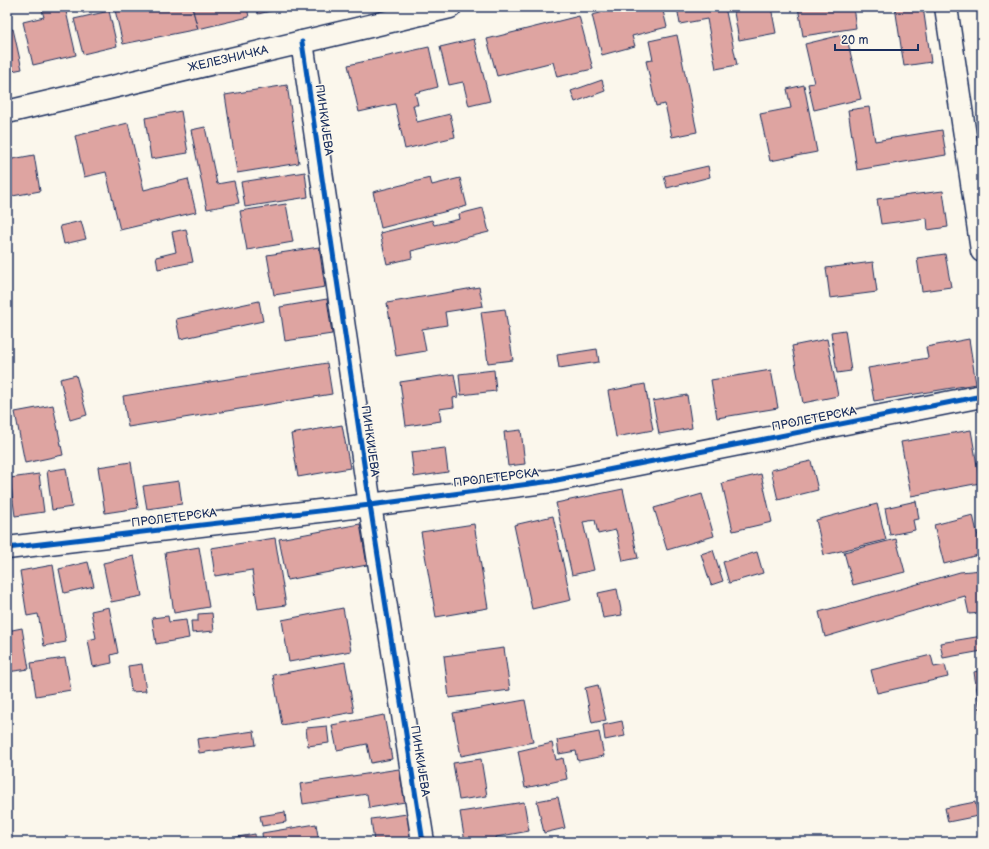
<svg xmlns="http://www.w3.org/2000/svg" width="989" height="849" font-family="'Balsamiq Sans',sans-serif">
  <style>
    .building { fill: #dea4a1; stroke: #1b2f5e }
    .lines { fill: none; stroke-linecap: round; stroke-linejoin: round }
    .minor-casing { stroke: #1b2f5e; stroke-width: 25 }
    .minor { stroke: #fbf7ec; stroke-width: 22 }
    .cycleway-casing { stroke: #fbf7ec; stroke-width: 8 }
    .cycleway { stroke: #0057b8; stroke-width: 5 }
    .labels { text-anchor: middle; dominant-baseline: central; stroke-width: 3; stroke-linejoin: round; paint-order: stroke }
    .street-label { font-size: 12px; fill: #1b2f5e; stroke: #fbf7ec }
  </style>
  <rect width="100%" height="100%" fill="#fbf7ec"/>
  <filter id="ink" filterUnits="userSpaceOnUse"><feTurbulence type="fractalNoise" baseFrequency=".025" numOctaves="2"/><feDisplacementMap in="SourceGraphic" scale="8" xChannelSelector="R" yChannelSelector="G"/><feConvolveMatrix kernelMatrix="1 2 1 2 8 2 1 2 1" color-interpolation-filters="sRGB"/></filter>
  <g filter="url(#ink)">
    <g class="building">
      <path d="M41,7H65L76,55L33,65L23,22L44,17Z"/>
      <path d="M82,7H110L83,13Z"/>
      <path d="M127,7H192L198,29L123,44L115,10Z"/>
      <path d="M192,7H247L249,17L198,29Z"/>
      <path d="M256,7H287L258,14Z"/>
      <path d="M625,7H662L667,27L632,36L635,46L602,55L592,15Z"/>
      <path d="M677,7H725L737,65L716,69L707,19L680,24Z"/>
      <path d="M733,7H771L776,33L739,40Z"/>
      <path d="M798,7H853L856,28L803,36Z"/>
      <path d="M895,7H923L931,62L904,66Z"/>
      <path d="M109,11L117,46L83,54L74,19Z"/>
      <path d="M579,16L593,69L557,77L553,62L497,76L487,39Z"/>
      <path d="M13,29L22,69L7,72V31Z"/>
      <path d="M846,34L861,99L814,110L808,84L814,83L805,44Z"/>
      <path d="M677,35L697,132L672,137L665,104L656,106L646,61L653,60L649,41Z"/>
      <path d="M474,39L490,101L469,106L463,82L449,85L440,47Z"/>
      <path d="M429,47L438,87L415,93L418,105H413L417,122L450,114L455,137L405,149L395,104L359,112L348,65Z"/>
      <path d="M602,80L605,91L575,102L571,91Z"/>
      <path d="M287,85L299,163L237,173L225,95Z"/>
      <path d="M804,85L817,152L770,161L760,114L791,108L787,89Z"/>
      <path d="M869,107L875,141L942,130L946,155L857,170L848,110Z"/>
      <path d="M181,111L188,153L151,159L145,118Z"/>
      <path d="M128,123L144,190L188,179L196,212L120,230L106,172L84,177L75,136Z"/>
      <path d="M205,127L217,184L234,181L239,203L207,209L191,130Z"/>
      <path d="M34,155L40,191L7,197V160Z"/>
      <path d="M708,166L710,177L667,188L664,176Z"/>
      <path d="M305,172L308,197L245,207L241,182Z"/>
      <path d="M430,178L432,185L460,178L467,206L381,228L373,192Z"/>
      <path d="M943,191L948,227L928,230L927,218L881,224L877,199Z"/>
      <path d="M286,204L293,242L247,250L240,211Z"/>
      <path d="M483,208L489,232L411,251L412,258L387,264L380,233L432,220L434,225L460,219L459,214Z"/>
      <path d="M81,221L86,239L64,244L60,226Z"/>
      <path d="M186,229L193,262L158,269L156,257L176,252L172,232Z"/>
      <path d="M319,247L325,287L274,295L267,255Z"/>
      <path d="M945,254L951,287L922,291L917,258Z"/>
      <path d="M873,262L877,292L830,298L826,268Z"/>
      <path d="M479,287L483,306L445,312L447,325L422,329L426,351L396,356L387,303Z"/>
      <path d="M327,299L332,334L285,341L280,307Z"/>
      <path d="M259,301L263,321L180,339L176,319Z"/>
      <path d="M505,309L513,360L488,363L481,312Z"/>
      <path d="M845,330L851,371L837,373L831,332Z"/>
      <path d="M827,339L838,396L803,403L792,346Z"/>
      <path d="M969,339L976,384L874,401L868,368L928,358L926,347Z"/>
      <path d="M597,349L599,362L559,368L557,355Z"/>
      <path d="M327,363L332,394L128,427L123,396Z"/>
      <path d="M494,370L496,391L461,395L459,374Z"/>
      <path d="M771,370L778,408L717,418L711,380Z"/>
      <path d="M454,374L458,397L453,398L454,407L439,409L441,421L406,426L400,382Z"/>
      <path d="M76,375L87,415L70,420L60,379Z"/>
      <path d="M645,384L653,430L616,437L608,391Z"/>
      <path d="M687,395L692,428L659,434L653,401Z"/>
      <path d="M53,405L63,455L25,463L15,412Z"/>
      <path d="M342,425L350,468L298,477L291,434Z"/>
      <path d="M521,430L525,464L508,466L504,432Z"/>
      <path d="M971,430L980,483L911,496L901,442Z"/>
      <path d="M445,448L448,472L414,477L411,452Z"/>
      <path d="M811,461L818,490L778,500L771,470Z"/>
      <path d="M131,462L138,508L105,513L98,467Z"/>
      <path d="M66,468L72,507L52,510L47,471Z"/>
      <path d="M39,474L44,512L15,516L10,478Z"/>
      <path d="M761,474L772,522L733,531L722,483Z"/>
      <path d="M179,481L182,504L147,509L143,486Z"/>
      <path d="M623,489L638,558L623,561L616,530L598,534L595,520L583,522L594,570L572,575L556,503Z"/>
      <path d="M702,494L714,536L667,550L654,508Z"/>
      <path d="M916,501L919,519L913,520L915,530L890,535L885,508Z"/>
      <path d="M877,504L886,540L824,555L816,520Z"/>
      <path d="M973,515L982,554L944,564L934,525Z"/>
      <path d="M553,516L571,600L532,609L514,525Z"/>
      <path d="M360,524L367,565L287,580L279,539Z"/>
      <path d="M474,524L488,608L436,617L421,532Z"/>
      <path d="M275,538L286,605L258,609L252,570L215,576L211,548Z"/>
      <path d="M896,539L905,572L853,585L844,552Z"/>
      <path d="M199,547L209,607L174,613L165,553Z"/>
      <path d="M713,550L723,581L711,585L701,554Z"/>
      <path d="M757,552L763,573L729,583L723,562Z"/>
      <path d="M134,556L142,596L111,602L103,563Z"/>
      <path d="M88,562L94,586L64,593L59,569Z"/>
      <path d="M53,565L66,642L44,646L38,614L27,616L20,571Z"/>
      <path d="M982,570V613L969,614L965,596L825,637L819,612L960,572Z"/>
      <path d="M617,589L622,615L603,618L598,593Z"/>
      <path d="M109,607L118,653L111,655L112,663L93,667L88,640L96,638L91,611Z"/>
      <path d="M343,608L351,651L289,662L282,620Z"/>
      <path d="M212,613L214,631L192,633L191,621H198V614Z"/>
      <path d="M168,616L169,622L186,620L189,638L156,644L152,618Z"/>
      <path d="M22,628L29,669L7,672V631Z"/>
      <path d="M982,636V651L943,658L940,643Z"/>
      <path d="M504,648L510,690L449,698L444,656Z"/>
      <path d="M931,655L934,667L945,665L948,677L877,693L871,670Z"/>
      <path d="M65,658L71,690L36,696L31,663Z"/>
      <path d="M345,662L354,712L282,725L273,675Z"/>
      <path d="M142,664L146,691L131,692L128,666Z"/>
      <path d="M982,670V724L974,672Z"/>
      <path d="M598,685L606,720L592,723L585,688Z"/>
      <path d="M525,700L533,742L461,756L453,713Z"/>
      <path d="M384,715L392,759L371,763L367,744L337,750L332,725Z"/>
      <path d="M622,721L625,736L605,740L603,725Z"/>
      <path d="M327,726L329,743L308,746L306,728Z"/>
      <path d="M254,731L256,745L199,753L197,739Z"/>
      <path d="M599,732L604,756L578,761L576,751L559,754L557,740Z"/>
      <path d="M552,743L556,760L563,758L567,779L525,788L518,751Z"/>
      <path d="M481,759L487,796L459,800L453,763Z"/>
      <path d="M399,769L405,802L369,808L367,794L303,804L300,784Z"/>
      <path d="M558,797L565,828L544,833L537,801Z"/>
      <path d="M524,802L529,831L496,837L497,842H465L460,812Z"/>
      <path d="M975,802L978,816L948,822L945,808Z"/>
      <path d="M285,812L286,822L262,826L260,816Z"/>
      <path d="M407,814L411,842H374L371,819Z"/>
      <path d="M316,824L319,842H263L262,833Z"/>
      <path d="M255,834L256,842H221V840Z"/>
    </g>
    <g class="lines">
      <g class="minor-casing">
        <g id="minor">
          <path d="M946,7L982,251"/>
          <path d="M302,42L370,505L423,842"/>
          <path d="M7,112L450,7"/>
          <path d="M7,548L370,505L552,481L982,396"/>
        </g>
      </g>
      <use href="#minor" class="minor"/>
      <g class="cycleway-casing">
        <g id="cycleway">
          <path d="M302,42L370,505L423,842"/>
          <path d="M7,548L370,505L552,481L982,396"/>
        </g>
      </g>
      <use href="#cycleway" class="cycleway"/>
    </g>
  </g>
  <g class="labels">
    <g class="street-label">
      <text transform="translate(228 59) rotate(-13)">ЖЕЛЕЗНИЧКА</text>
      <text transform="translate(324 120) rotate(82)">ПИНКИЈЕВА</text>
      <text transform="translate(814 419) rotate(-11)">ПРОЛЕТЕРСКА</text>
      <text transform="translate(370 441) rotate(82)">ПИНКИЈЕВА</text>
      <text transform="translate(496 478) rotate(-7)">ПРОЛЕТЕРСКА</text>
      <text transform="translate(174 518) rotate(-7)">ПРОЛЕТЕРСКА</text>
      <text transform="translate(420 761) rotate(81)">ПИНКИЈЕВА</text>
    </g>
  </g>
  <rect width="989" height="849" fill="none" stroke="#fbf7ec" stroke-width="24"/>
  <rect x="12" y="12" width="965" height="825" fill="none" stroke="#1b2f5e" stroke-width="1.5" filter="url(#ink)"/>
  <path d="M835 44v6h83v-6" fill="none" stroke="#1b2f5e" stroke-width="2"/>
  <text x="841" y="44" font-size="12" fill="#1b2f5e" stroke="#fbf7ec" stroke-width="3" paint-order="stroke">20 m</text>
</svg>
